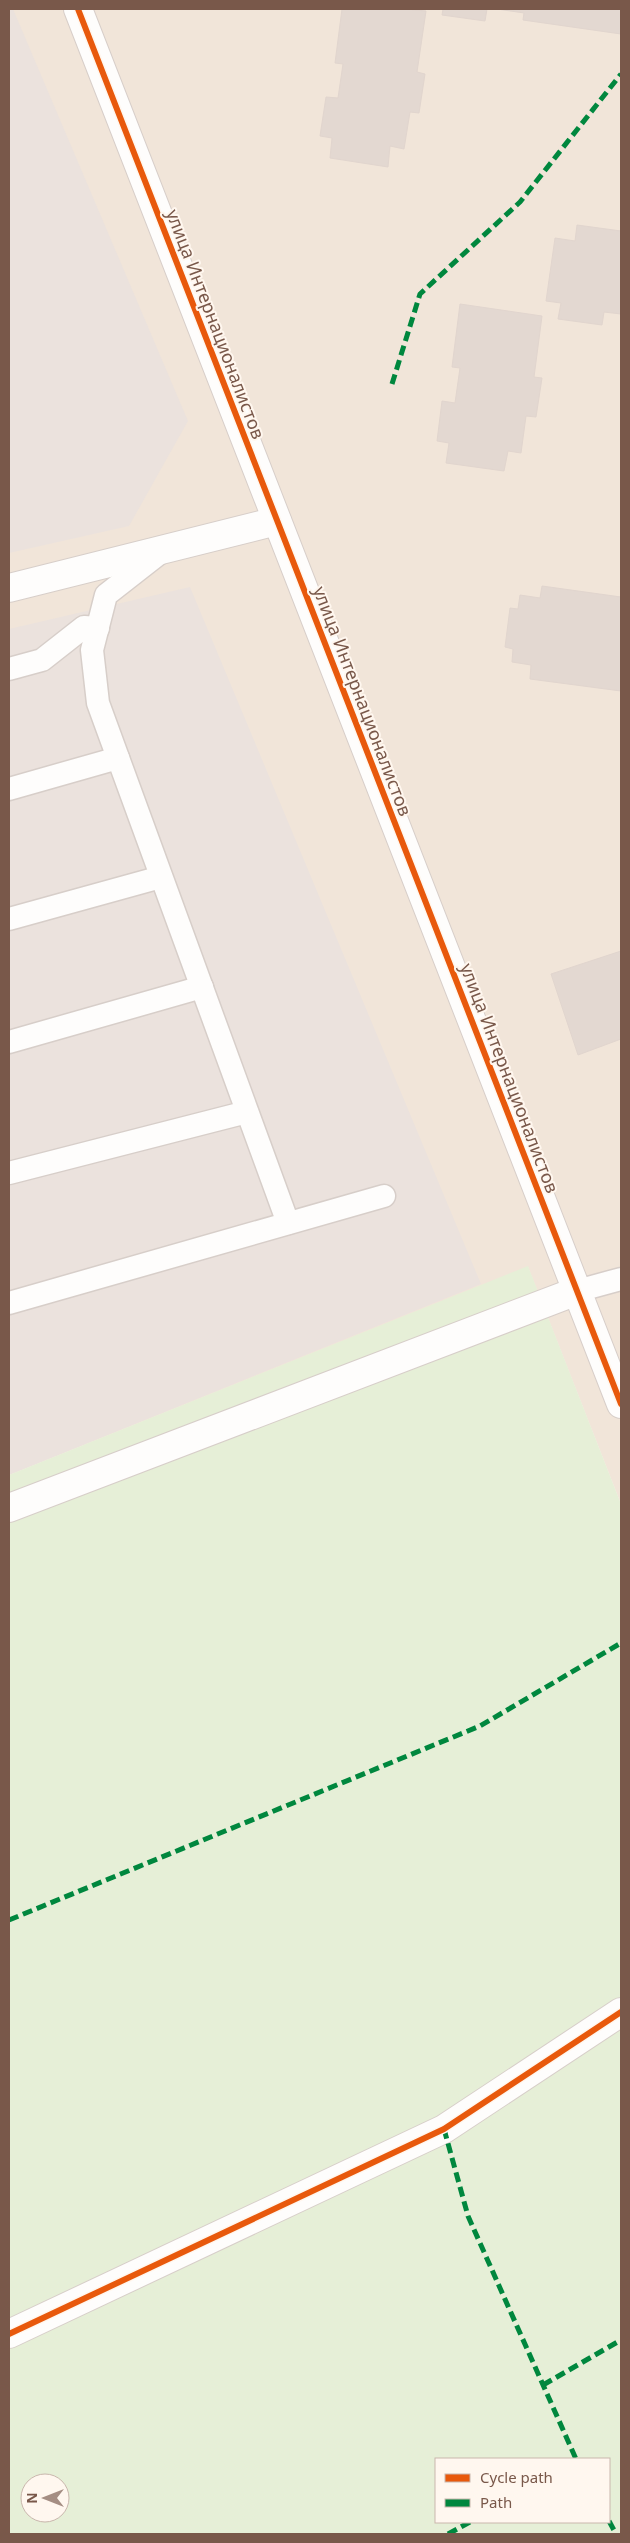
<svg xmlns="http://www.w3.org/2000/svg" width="630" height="2543" font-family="'Noto Sans',sans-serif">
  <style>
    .residential { fill: #f1e5d9 }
    .industrial { fill: #ebe2dd }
    .green { fill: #e6efd7; fill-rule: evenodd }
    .building { fill: #e3d8d1; stroke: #e1d5ce }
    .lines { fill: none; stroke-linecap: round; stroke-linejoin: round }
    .service-casing { stroke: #d7cec9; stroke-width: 25 }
    .minor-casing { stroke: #d7cec9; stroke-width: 30 }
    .service { stroke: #fefdfc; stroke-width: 22 }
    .minor { stroke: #fefdfc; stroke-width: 28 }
    .quiet { stroke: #00873e; stroke-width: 5; stroke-dasharray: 10 5; stroke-linecap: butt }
    .cycleway-casing { stroke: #fff7ef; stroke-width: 9 }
    .cycleway { stroke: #e8590c; stroke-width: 6 }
    .labels { text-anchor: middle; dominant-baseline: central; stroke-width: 4; stroke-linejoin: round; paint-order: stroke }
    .street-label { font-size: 18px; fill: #79584a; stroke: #fff7ef }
  </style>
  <rect width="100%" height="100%" fill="#f8f2ec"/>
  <path class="residential" d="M9,9H621V1504L528,1267L9,1475Z"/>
  <g class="industrial">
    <path d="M9,9H13L188,421L129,526L9,553Z"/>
    <path d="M190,587L481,1284L9,1475V629Z"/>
  </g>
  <path class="green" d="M528,1266L621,1504V2534H9V1475ZM436,2459H609V2522H436ZM30,2483H60V2513H30Z"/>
  <g class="building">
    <path d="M342,9H407L426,11L417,72L425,74L419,113L410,112L404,149L390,146L388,167L330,158L332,138L320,136L326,97L338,98L343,64L335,63Z"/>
    <path d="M443,9H487L485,21L442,15Z"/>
    <path d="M497,9H621V34L523,20L524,13Z"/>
    <path d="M577,225L621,231V314L604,312L602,325L558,319L561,303L546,301L555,238L575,241Z"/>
    <path d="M460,304L542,316L534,377L542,378L536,417L526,416L521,453L508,451L504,471L446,463L449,443L437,441L442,401L455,403L460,368L452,367Z"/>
    <path d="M542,586L621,597V691L530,679L531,665L512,662L513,649L505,647L510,608L518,609L520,595L540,598Z"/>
    <path d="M621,951V1039L578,1055L551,974Z"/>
  </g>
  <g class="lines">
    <g class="service-casing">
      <g id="service">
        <path d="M161,552L106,595L92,650L98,703L288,1223"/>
        <path d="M9,669L42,660L84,627L98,628"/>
        <path d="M9,789L118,758"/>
        <path d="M9,919L161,877"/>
        <path d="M9,1042L202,987"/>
        <path d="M9,1173L247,1112"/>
        <path d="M577,1291L621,1279"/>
        <path d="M9,1303L384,1196"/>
      </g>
    </g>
    <g class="minor-casing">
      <g id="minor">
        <path d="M78,9L621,1404"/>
        <path d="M9,588L277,521"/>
        <path d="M9,1508L577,1291"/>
        <path d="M9,2334L444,2129L621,2012"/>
      </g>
    </g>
    <use href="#service" class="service"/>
    <use href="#minor" class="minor"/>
    <g class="quiet">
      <path d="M392,384L420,294L520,202L621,74"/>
      <path d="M9,1920L480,1726L621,1643"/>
      <path d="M444,2129L468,2216L576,2459"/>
      <path d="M543,2385L621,2340"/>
      <path d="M609,2521L616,2534"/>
      <path d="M448,2534L470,2522"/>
    </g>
    <g class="cycleway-casing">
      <g id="cycleway">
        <path d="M78,9L621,1404"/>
        <path d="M9,2334L444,2129L621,2012"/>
      </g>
    </g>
    <use href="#cycleway" class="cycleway"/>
  </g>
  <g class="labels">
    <g class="street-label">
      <text transform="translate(216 324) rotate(69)">улица Интернационалистов</text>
      <text transform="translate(363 701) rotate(69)">улица Интернационалистов</text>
      <text transform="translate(510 1078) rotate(69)">улица Интернационалистов</text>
    </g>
  </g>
  <rect width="630" height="2543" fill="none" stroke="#79584a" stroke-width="20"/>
  <rect x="435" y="2458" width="175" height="65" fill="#fff7ef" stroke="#c9b7ad"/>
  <rect x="445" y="2474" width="25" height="8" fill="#e8590c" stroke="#c9b7ad"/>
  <text x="480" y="2483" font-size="15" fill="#79584a">Cycle path</text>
  <rect x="445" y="2499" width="25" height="8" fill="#00873e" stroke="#c9b7ad"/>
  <text x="480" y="2508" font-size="15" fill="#79584a">Path</text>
  <g transform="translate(45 2498) rotate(270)"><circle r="24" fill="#fff7ef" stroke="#c9b7ad"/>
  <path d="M0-4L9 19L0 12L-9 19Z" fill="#a58e83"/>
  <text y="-8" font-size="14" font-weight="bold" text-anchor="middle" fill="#79584a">N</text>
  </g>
</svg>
